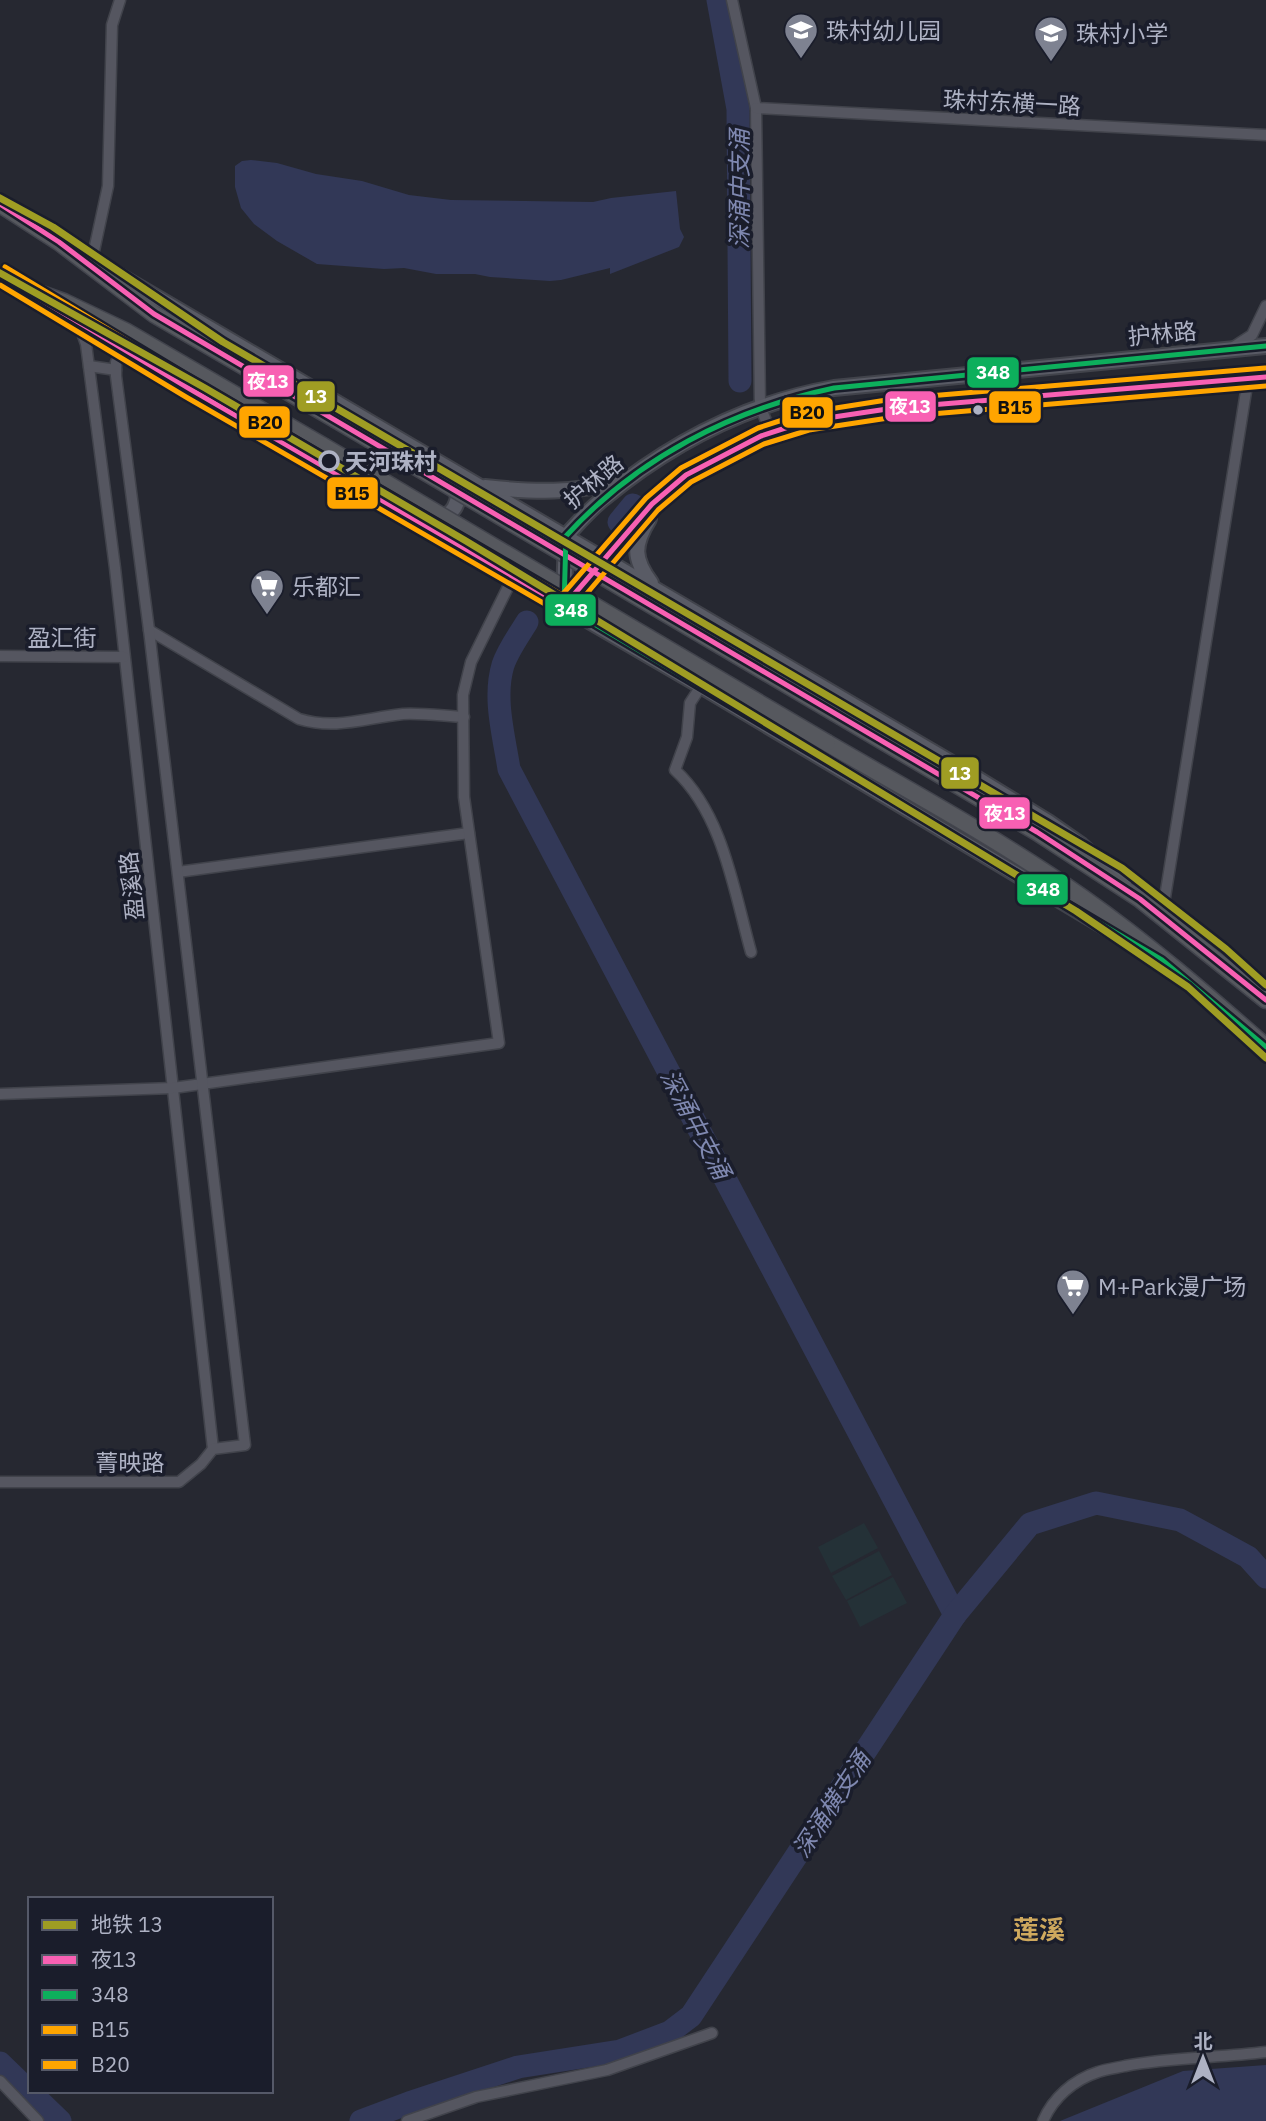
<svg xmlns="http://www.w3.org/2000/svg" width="1266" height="2121" font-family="'IBM Plex Sans','Noto Sans SC',sans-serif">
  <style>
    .garden { fill: #243137 }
    .water { fill: #323857 }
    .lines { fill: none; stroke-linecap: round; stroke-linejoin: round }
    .river { stroke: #323857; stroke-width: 23 }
    .minor-casing { stroke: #41434b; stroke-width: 13 }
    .secondary-casing { stroke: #41434b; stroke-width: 18 }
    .trunk-casing { stroke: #42444d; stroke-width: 19 }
    .minor { stroke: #555660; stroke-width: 10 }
    .secondary { stroke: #595b65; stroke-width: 14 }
    .trunk { stroke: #56585e; stroke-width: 16 }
    .trunk-bridge-casing { stroke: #42444d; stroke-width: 19; stroke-linecap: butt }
    .trunk-bridge { stroke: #56585e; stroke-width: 16 }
    .bus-1-casing { stroke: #1a1d2b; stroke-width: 10 }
    .bus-2-casing { stroke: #1a1d2b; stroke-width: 10 }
    .bus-3-casing { stroke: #1a1d2b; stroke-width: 10 }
    .bus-4-casing { stroke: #1a1d2b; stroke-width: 10 }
    .bus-1 { stroke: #f860b3; stroke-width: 5 }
    .bus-2 { stroke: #0daf5c; stroke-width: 5 }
    .bus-3 { stroke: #ffa500; stroke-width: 5 }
    .bus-4 { stroke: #ffa500; stroke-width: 5 }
    .metro-1-casing { stroke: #1a1d2b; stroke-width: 12 }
    .metro-1 { stroke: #9f9d23; stroke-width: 7 }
    .bus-dot { fill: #aeb2c4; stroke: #1a1d2b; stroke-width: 2.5 }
    .stop-dot { fill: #1a1d2b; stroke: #aeb2c4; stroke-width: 3.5 }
    .labels { text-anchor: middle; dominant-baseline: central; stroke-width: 7; stroke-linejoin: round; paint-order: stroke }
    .poi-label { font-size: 23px; fill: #aeb2c4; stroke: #1a1d2b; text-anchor: start }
    .street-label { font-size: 23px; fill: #aeb2c4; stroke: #1a1d2b }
    .stop-label { font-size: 23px; font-weight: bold; fill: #aeb2c4; stroke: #1a1d2b; text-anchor: start }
    .water-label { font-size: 24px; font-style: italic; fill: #7f88b0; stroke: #1a1d2b }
    .quarter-label { font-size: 26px; font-weight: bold; fill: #cfa95e; stroke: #1a1d2b }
    .line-badge { stroke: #1a1d2b; stroke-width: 2.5 }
    .badge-label { font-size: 19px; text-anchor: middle; font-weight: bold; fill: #fff }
    .pale-badge-label { font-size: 19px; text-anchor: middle; font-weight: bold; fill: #111 }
  </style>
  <rect width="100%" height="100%" fill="#262831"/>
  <g class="garden">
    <path d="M864,1523L878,1548L831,1573L818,1547Z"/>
    <path d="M879,1551L892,1575L846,1600L832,1576Z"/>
    <path d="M893,1577L907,1603L860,1627L847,1601Z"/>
  </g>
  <g class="water">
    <path d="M251,160L277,163L316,174L362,181L409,195L451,200L593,202L611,198L676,191L680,229L684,237L679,247L610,274V268L561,280L550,281L490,277L475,274H436L404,268L384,269L317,264L277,241L254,224L241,208L235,187V166L242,161Z"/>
    <path d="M1266,2065V2121H1060L1183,2071Z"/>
  </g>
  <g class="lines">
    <g class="river">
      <path d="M718,0L738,109L740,381"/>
      <path d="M619,522L633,505"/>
      <path d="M527,622C519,635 508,650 503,665C493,698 504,736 509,769L955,1615"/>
      <path d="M0,2063L60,2121"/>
      <path d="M361,2121L409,2103L518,2067L620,2051L670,2032L691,2016L955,1615L1030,1524L1096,1503L1180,1520L1248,1557L1266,1577"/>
    </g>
    <g class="minor-casing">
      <g id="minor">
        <path d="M732,0L756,108L760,406L771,433"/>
        <path d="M756,108L1266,135"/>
        <path d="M92,260L108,186L112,25L120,0"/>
        <path d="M78,321L86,344L115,568L213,1449"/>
        <path d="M1235,346L1252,335L1266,306"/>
        <path d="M89,366L116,370"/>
        <path d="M149,630L299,719C336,730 365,718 403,714C423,713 444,716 464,717"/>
        <path d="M0,656L124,657"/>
        <path d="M701,686L690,703L687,737L675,770C723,814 734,891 751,952"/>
        <path d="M178,872L469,833"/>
        <path d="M1162,916L1248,379"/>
        <path d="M0,1094L173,1088L499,1043L464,797L463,695L471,662L513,577"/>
        <path d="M0,1482H179L201,1464L213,1449L245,1445L149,630L116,376V362L123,349"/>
        <path d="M0,2081L38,2121"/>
        <path d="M407,2121L476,2097L607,2070L712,2033"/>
        <path d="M1043,2121C1053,2098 1073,2080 1098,2072C1106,2069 1116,2068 1125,2066C1172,2057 1219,2058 1266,2052"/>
      </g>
    </g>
    <g class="secondary-casing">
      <g id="secondary">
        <path d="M91,259L950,762L1048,822L1081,845L1124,883"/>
        <path d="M43,299L190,389L701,686L1140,948"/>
        <path d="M485,487C531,492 577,494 621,480"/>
        <path d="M649,519C633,545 633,559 651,583"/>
        <path d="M434,520C453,517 461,503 457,485"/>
        <path d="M564,597L566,536C578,523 590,509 604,498C672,442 748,403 834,388L1266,346"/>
        <path d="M567,602L652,504L686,475L761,436L807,421L894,408L1266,377"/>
      </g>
    </g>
    <g class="trunk-casing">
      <g id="trunk">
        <path d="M0,204L59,242L154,314L335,419"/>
        <path d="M0,275L27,289L64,302L125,331L323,446"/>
        <path d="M842,717L1037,832L1140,899L1266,1000"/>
        <path d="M827,743C913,793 1002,841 1083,898C1147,943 1207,995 1266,1047"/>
      </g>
    </g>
    <use href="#minor" class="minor"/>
    <use href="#secondary" class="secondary"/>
    <use href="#trunk" class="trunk"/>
    <g class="trunk-bridge-casing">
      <g id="trunk-bridge">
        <path d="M335,419L842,717"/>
        <path d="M323,446L827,743"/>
      </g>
    </g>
    <use href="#trunk-bridge" class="trunk-bridge"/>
    <g class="bus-1-casing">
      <g id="bus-1">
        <path d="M0,204L59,242L154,314L1037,832L1140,899L1266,1000"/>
        <path d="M0,275L190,389L564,606L652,504L686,475L761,436L807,421L894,408L1266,377"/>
      </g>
    </g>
    <g class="bus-2-casing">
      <path id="bus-2" d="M1266,346L834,388C731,410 637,458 566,536L564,606L1162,960L1266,1047"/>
    </g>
    <g class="bus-3-casing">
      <path id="bus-3" d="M0,285L186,397L564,615L571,612L658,510L691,482L764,444L809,430L895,417L1266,386"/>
    </g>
    <g class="bus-4-casing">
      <path id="bus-4" d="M5,267L194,381L562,595L646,498L681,468L758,428L804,413L893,399L1265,368"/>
    </g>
    <use href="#bus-1" class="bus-1"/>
    <use href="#bus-2" class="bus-2"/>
    <use href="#bus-3" class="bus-3"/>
    <use href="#bus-4" class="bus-4"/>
    <g class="metro-1-casing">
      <g id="metro-1">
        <path d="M0,198L53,227L223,342L1122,868L1226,949L1266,985"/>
        <path d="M0,273L205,388L466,541L1076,911L1188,987L1266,1058"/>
      </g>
    </g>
    <use href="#metro-1" class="metro-1"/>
  </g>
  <defs>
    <g id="school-pin" transform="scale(1.75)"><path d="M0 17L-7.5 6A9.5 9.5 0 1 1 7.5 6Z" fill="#7e8291" stroke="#1a1d2b"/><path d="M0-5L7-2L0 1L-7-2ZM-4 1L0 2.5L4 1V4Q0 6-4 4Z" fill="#fff"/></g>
    <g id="supermarket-pin" transform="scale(1.75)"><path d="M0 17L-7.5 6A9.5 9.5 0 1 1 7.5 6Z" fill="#7e8291" stroke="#1a1d2b"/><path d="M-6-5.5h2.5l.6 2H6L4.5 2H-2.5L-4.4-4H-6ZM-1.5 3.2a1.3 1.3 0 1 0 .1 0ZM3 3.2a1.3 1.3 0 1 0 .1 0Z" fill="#fff"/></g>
  </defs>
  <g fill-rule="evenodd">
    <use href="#school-pin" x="801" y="30"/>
    <use href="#school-pin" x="1051" y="33"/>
    <use href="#supermarket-pin" x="267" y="586"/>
    <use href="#supermarket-pin" x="1073" y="1286"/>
  </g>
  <circle class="bus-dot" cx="978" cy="410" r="6"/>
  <circle class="stop-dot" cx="329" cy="461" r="9"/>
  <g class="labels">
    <g class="poi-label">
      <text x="826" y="30">珠村幼儿园</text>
      <text x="1076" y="33">珠村小学</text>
      <text x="292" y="586">乐都汇</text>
      <text x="1098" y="1286">M+Park漫广场</text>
    </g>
    <g class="street-label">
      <text transform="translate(1012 102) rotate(3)">珠村东横一路</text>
      <text transform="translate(1162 333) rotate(-5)">护林路</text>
      <text transform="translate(593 481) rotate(-40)">护林路</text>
      <text x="62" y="637">盈汇街</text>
      <text transform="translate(131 886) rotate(-96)">盈溪路</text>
      <text x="130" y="1462">菁映路</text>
    </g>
    <g class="stop-label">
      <text x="345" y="461">天河珠村</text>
    </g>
    <g class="water-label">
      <text transform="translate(739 189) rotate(-90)">深涌中支涌</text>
      <text transform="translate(696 1124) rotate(62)">深涌中支涌</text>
      <text transform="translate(831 1804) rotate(-57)">深涌横支涌</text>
    </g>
    <g class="quarter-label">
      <text x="1039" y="1929">莲溪</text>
    </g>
  </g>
  <g class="line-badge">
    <rect x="966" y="356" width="54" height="33" rx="7" fill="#0daf5c"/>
    <rect x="242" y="364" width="53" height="34" rx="7" fill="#f860b3"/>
    <rect x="296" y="380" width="40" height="33" rx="7" fill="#9f9d23"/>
    <rect x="884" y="390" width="53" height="33" rx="7" fill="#f860b3"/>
    <rect x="988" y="390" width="54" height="34" rx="7" fill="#ffa500"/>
    <rect x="781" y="396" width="53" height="33" rx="7" fill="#ffa500"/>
    <rect x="238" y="405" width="53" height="34" rx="7" fill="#ffa500"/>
    <rect x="326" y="476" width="53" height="34" rx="7" fill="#ffa500"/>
    <rect x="544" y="593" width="53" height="34" rx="7" fill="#0daf5c"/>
    <rect x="940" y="756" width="40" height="34" rx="7" fill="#9f9d23"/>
    <rect x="978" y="796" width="53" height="34" rx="7" fill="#f860b3"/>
    <rect x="1016" y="873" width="53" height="33" rx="7" fill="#0daf5c"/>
  </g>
  <g class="badge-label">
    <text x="993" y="379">348</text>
    <text x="268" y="388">夜13</text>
    <text x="316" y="403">13</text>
    <text x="910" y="413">夜13</text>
    <text x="571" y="617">348</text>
    <text x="960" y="780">13</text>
    <text x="1005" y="820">夜13</text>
    <text x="1043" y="896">348</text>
  </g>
  <g class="pale-badge-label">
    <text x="1015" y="414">B15</text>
    <text x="807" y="419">B20</text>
    <text x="265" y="429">B20</text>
    <text x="352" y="500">B15</text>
  </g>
  <rect x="28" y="1897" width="245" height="196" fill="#1a1d2b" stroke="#555968" stroke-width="2"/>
  <rect x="42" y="1920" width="35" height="10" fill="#9f9d23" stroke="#555968" stroke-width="2"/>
  <text x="91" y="1932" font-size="21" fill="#aeb2c4">地铁 13</text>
  <rect x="42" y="1955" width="35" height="10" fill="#f860b3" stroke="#555968" stroke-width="2"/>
  <text x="91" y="1967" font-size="21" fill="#aeb2c4">夜13</text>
  <rect x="42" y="1990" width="35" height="10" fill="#0daf5c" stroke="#555968" stroke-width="2"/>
  <text x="91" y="2002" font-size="21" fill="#aeb2c4">348</text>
  <rect x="42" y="2025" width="35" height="10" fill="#ffa500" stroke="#555968" stroke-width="2"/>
  <text x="91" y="2037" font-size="21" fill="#aeb2c4">B15</text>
  <rect x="42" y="2060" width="35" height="10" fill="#ffa500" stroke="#555968" stroke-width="2"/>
  <text x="91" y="2072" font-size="21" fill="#aeb2c4">B20</text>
  <g transform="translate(1203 2058)" stroke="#1a1d2b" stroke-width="5" paint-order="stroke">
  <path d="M0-5L12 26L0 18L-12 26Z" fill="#aeb2c4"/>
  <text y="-10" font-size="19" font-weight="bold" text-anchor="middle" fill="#aeb2c4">北</text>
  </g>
</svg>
